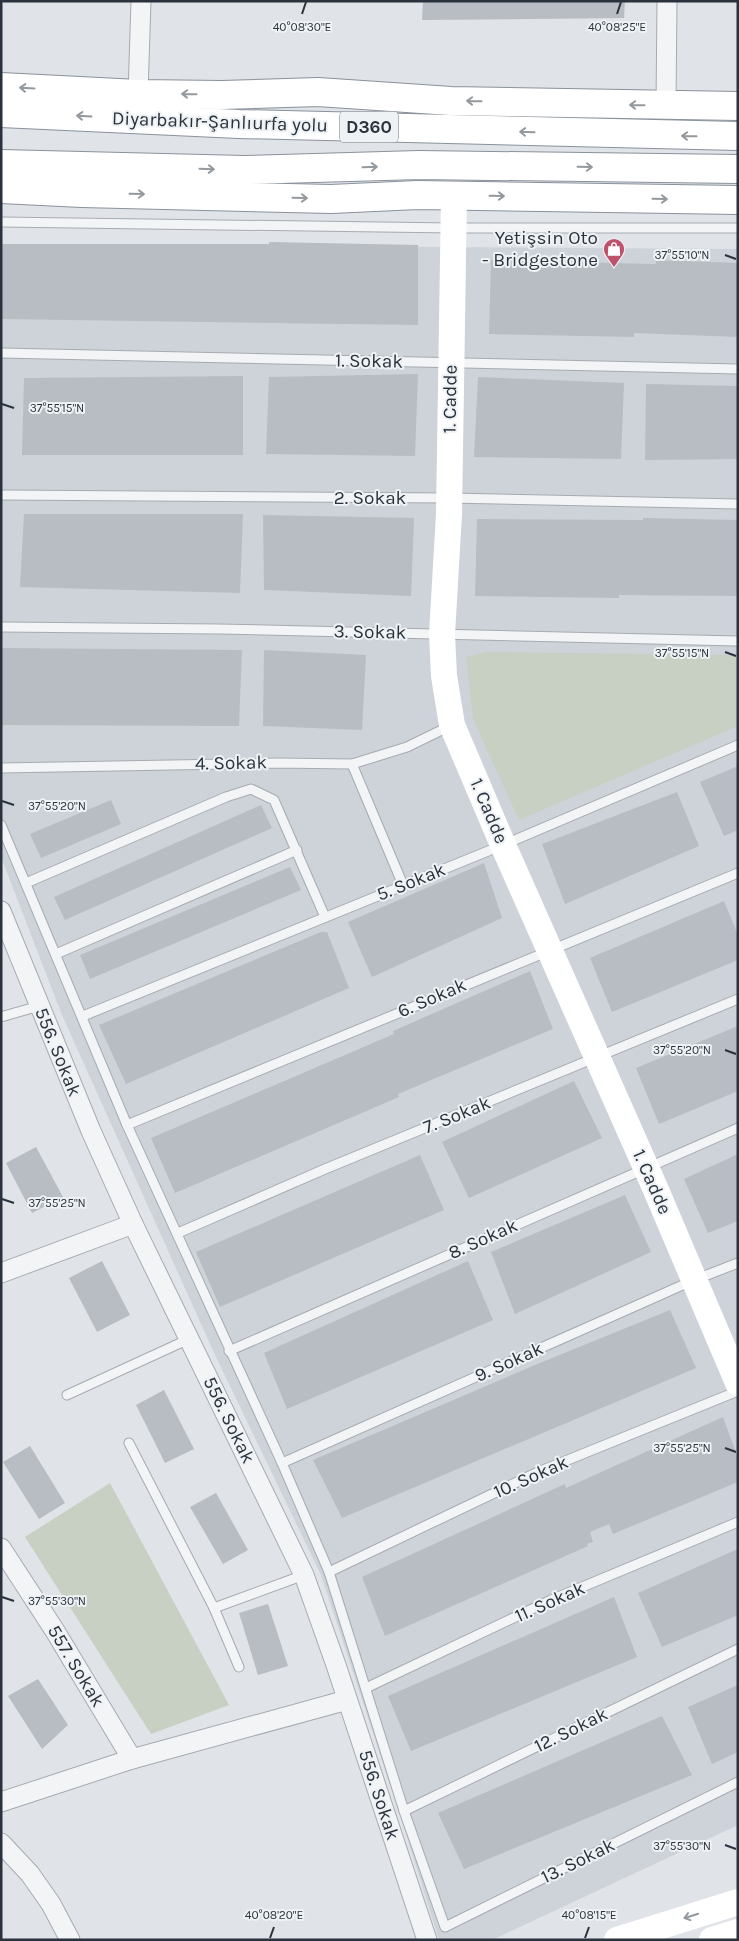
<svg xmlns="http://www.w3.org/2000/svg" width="739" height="1941" font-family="Karla,sans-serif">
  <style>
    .built { fill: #ced3d9 }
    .green { fill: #c7d0c2 }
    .building { fill: #b8bdc3 }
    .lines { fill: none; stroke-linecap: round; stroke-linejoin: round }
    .lane-casing { stroke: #a6abb1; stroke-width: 11 }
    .street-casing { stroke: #a6abb1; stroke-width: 21 }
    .highway-casing { stroke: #89929c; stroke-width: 30 }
    .lane { stroke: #f2f4f6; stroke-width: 9 }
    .street { stroke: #f2f4f6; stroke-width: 19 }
    .secondary { stroke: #fff; stroke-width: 26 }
    .highway { stroke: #fff; stroke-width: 28 }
    .oneway { stroke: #94999e }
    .ticks { fill: none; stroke: #2a333d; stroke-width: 2 }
    .labels { text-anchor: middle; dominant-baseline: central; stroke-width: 4; stroke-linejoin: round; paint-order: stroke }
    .shield { fill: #eff2f5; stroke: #656c74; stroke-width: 1 }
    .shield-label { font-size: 18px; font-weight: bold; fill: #2a333d }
    .street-label { font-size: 19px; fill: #2a333d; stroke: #eff2f5 }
    .poi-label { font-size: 19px; fill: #2a333d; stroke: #eff2f5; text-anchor: end }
    .ticks-label { font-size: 12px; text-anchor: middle; fill: #2a333d; stroke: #eff2f5; stroke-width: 4; stroke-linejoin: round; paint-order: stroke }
  </style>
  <rect width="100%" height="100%" fill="#e0e3e7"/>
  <path class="built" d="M1,244L738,249V1825L492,1940H439L400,1815L321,1575L215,1355L62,1015L1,857Z"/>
  <g class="green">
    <path d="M486,652L738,655V726L519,820L473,719L466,657Z"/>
    <path d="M110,1483L229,1705L151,1734L25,1537Z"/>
  </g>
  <g class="building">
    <path d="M423,1H625L624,18L422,20Z"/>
    <path d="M269,242L418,245V325L1,319V244H269Z"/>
    <path d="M491,260L656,264V260L738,263V337L634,333V337L489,334Z"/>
    <path d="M418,374L415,456L266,454L269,377Z"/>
    <path d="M243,376V455H22L24,378Z"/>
    <path d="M478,377L624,383L621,459L474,457Z"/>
    <path d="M646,384L738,386V459L645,460Z"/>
    <path d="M24,514H243L240,593L20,587Z"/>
    <path d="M263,515L414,518L411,596L264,590Z"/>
    <path d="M643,518L738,520V596L619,595V598L475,596L477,519L643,520Z"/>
    <path d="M1,648L242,650L239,726L1,725Z"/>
    <path d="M264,650L366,655L362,730L263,726Z"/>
    <path d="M738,766V830L724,836L700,782Z"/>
    <path d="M677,792L699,846L565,904L542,844Z"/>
    <path d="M111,800L121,824L41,858L30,834Z"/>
    <path d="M261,805L272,828L65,920L54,897Z"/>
    <path d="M484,863L502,918L372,977L348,922Z"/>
    <path d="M290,867L301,890L90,979L80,955Z"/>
    <path d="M724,901L738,935V960L612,1012L590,958Z"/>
    <path d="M321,932H327L349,988L126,1084L99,1025Z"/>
    <path d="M530,971L553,1029L398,1094L399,1097L175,1193L151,1138L394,1034L393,1031Z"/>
    <path d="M738,1026V1091L659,1124L636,1068Z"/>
    <path d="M574,1081L602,1138L469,1198L442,1142Z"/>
    <path d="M36,1147L63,1197L32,1213L6,1163Z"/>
    <path d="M738,1154V1221L708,1233L684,1179Z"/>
    <path d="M420,1155L444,1210L220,1307L196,1252Z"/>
    <path d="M625,1195L651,1252L515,1314L491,1252Z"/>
    <path d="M102,1261L130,1315L97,1332L69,1278Z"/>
    <path d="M468,1261L493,1320L287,1409L264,1353Z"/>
    <path d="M670,1310L696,1368L342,1518L313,1460L535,1365Z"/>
    <path d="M164,1390L194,1449L165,1463L136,1405Z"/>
    <path d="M723,1417L738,1458V1482L613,1534L609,1524L590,1532L593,1542L587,1544L588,1546L385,1636L362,1577L565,1484L566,1488Z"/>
    <path d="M30,1446L65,1503L39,1519L3,1462Z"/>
    <path d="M216,1493L248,1550L223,1564L190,1507Z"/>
    <path d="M738,1549V1615L662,1647L638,1593Z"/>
    <path d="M614,1597L637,1657L411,1751L388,1696Z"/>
    <path d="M268,1604L288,1666L258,1675L239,1613Z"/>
    <path d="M38,1679L68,1725L42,1749L8,1696Z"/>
    <path d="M738,1685V1752L712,1764L688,1707Z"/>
    <path d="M662,1716L692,1775L464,1869L438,1813Z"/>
  </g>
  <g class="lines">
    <g class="lane-casing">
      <g id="lane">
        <path d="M1,222L453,228H738"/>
        <path d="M1,353L738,369"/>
        <path d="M1,495L449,498L738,504"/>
        <path d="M1,627L219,629L738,641"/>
        <path d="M352,764L403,885"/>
        <path d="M1,768L277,763L352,764L407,747L450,726"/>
        <path d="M1,825L127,1125L282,1463L329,1572L404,1811L445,1927L738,1782"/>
        <path d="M26,883L226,797L251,789L274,800L325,917"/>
        <path d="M56,954L297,850"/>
        <path d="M83,1016L503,845L738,745"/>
        <path d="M1,1017L39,1006"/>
        <path d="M127,1125L738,873"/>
        <path d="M178,1233L325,1169L738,999"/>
        <path d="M229,1351L738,1128"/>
        <path d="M67,1395L189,1339"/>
        <path d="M129,1443L214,1608L239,1667"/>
        <path d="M282,1463L694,1280L738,1263"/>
        <path d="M329,1572L538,1472L738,1391"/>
        <path d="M214,1608L304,1575"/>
        <path d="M366,1688L551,1600L738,1522"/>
        <path d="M404,1811L738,1649"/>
      </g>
    </g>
    <g class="street-casing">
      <g id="street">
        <path d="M138,94L141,1"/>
        <path d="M666,105L667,1"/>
        <path d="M1,911L91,1131L133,1224L304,1575L336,1665L427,1940"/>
        <path d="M1,1273L133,1224"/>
        <path d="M1,1548L55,1631L132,1759"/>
        <path d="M1,1802L132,1759L347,1700"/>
        <path d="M1,1843L30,1874L51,1904L70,1940"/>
      </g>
    </g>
    <g class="highway-casing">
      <g id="highway">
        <path d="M1,87L138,94L222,95L318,92L451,101L738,106"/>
        <path d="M1,113L239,124L738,136"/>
        <path d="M1,164L244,170L419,165L738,169"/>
        <path d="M1,189L82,193L331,199L418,195L738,200"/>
      </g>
    </g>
    <use href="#lane" class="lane"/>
    <use href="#street" class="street"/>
    <g class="secondary">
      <path d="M454,196L449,514L442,634L444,676L452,725L503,845L656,1190L738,1383"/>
      <path d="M617,1940L738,1902"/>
      <path d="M712,1940L738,1932"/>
    </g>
    <use href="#highway" class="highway"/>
  </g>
  <defs><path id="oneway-shaft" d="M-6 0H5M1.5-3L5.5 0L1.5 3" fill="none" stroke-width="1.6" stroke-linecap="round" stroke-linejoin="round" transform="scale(1.25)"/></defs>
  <g class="oneway">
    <use href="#oneway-shaft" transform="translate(27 88) rotate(-177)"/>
    <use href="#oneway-shaft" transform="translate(189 94) rotate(-179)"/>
    <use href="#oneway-shaft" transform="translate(474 101) rotate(-179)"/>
    <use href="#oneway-shaft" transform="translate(637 105) rotate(-179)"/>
    <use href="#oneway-shaft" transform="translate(84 116) rotate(-177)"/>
    <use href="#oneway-shaft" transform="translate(527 132) rotate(-178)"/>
    <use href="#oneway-shaft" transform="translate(689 136) rotate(-179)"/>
    <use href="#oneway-shaft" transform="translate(370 167) rotate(-2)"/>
    <use href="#oneway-shaft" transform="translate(585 167) rotate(1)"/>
    <use href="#oneway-shaft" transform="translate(207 169) rotate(2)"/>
    <use href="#oneway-shaft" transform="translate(137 194) rotate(1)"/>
    <use href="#oneway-shaft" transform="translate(497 196) rotate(1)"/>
    <use href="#oneway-shaft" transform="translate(300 198) rotate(1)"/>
    <use href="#oneway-shaft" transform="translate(660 199) rotate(1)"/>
    <use href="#oneway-shaft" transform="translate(691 1916) rotate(162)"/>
  </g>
  <path class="ticks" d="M302,14L306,2M617,14L621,2M725,255L736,259M2,404L14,408M725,652L736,656M2,801L14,805M725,1050L736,1054M2,1199L14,1203M725,1448L736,1452M2,1597L14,1601M725,1845L736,1849M270,1938L274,1927M585,1938L589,1927"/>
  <defs>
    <g id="shop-pin" transform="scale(1.125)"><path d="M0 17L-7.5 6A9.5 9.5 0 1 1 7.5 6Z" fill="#bf526b" stroke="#eff2f5"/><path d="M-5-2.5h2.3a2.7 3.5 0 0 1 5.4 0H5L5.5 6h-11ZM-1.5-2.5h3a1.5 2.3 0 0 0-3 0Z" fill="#fff"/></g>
  </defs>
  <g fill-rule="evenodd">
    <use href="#shop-pin" x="614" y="249"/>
  </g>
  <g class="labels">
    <rect class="shield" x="340" y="111.5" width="58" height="31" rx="4"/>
    <g class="shield-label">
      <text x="369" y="127">D360</text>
    </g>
    <g class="street-label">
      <text transform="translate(220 122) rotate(2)">Diyarbakır-Şanlıurfa yolu</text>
      <text transform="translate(369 361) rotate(1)">1. Sokak</text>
      <text transform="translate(450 399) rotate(-89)">1. Cadde</text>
      <text x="370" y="498">2. Sokak</text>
      <text transform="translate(370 632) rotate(1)">3. Sokak</text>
      <text transform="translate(231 763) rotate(-1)">4. Sokak</text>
      <text transform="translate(489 811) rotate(67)">1. Cadde</text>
      <text transform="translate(411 882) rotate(-22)">5. Sokak</text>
      <text transform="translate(432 998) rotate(-23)">6. Sokak</text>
      <text transform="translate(58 1052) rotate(68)">556. Sokak</text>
      <text transform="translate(457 1115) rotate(-22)">7. Sokak</text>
      <text transform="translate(652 1182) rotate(66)">1. Cadde</text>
      <text transform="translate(483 1239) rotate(-24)">8. Sokak</text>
      <text transform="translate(509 1362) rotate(-24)">9. Sokak</text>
      <text transform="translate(229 1420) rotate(64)">556. Sokak</text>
      <text transform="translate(531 1477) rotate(-24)">10. Sokak</text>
      <text transform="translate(550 1602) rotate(-24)">11. Sokak</text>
      <text transform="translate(76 1666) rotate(59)">557. Sokak</text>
      <text transform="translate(571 1730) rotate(-26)">12. Sokak</text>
      <text transform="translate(379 1795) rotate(72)">556. Sokak</text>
      <text transform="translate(578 1861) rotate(-26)">13. Sokak</text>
    </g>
    <g class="poi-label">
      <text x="598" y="238">Yetişsin Oto<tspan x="598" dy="22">- Bridgestone</tspan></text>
    </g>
  </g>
  <g class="ticks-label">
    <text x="302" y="31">40°08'30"E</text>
    <text x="617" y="31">40°08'25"E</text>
    <text x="682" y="259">37°55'10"N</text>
    <text x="57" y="412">37°55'15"N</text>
    <text x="682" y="657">37°55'15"N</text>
    <text x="57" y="810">37°55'20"N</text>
    <text x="682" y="1054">37°55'20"N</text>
    <text x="57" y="1207">37°55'25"N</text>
    <text x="682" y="1452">37°55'25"N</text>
    <text x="57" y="1605">37°55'30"N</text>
    <text x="682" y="1850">37°55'30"N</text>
    <text x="274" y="1919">40°08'20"E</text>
    <text x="589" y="1919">40°08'15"E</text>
  </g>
  <rect width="739" height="1941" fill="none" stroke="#2a333d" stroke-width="5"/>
</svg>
